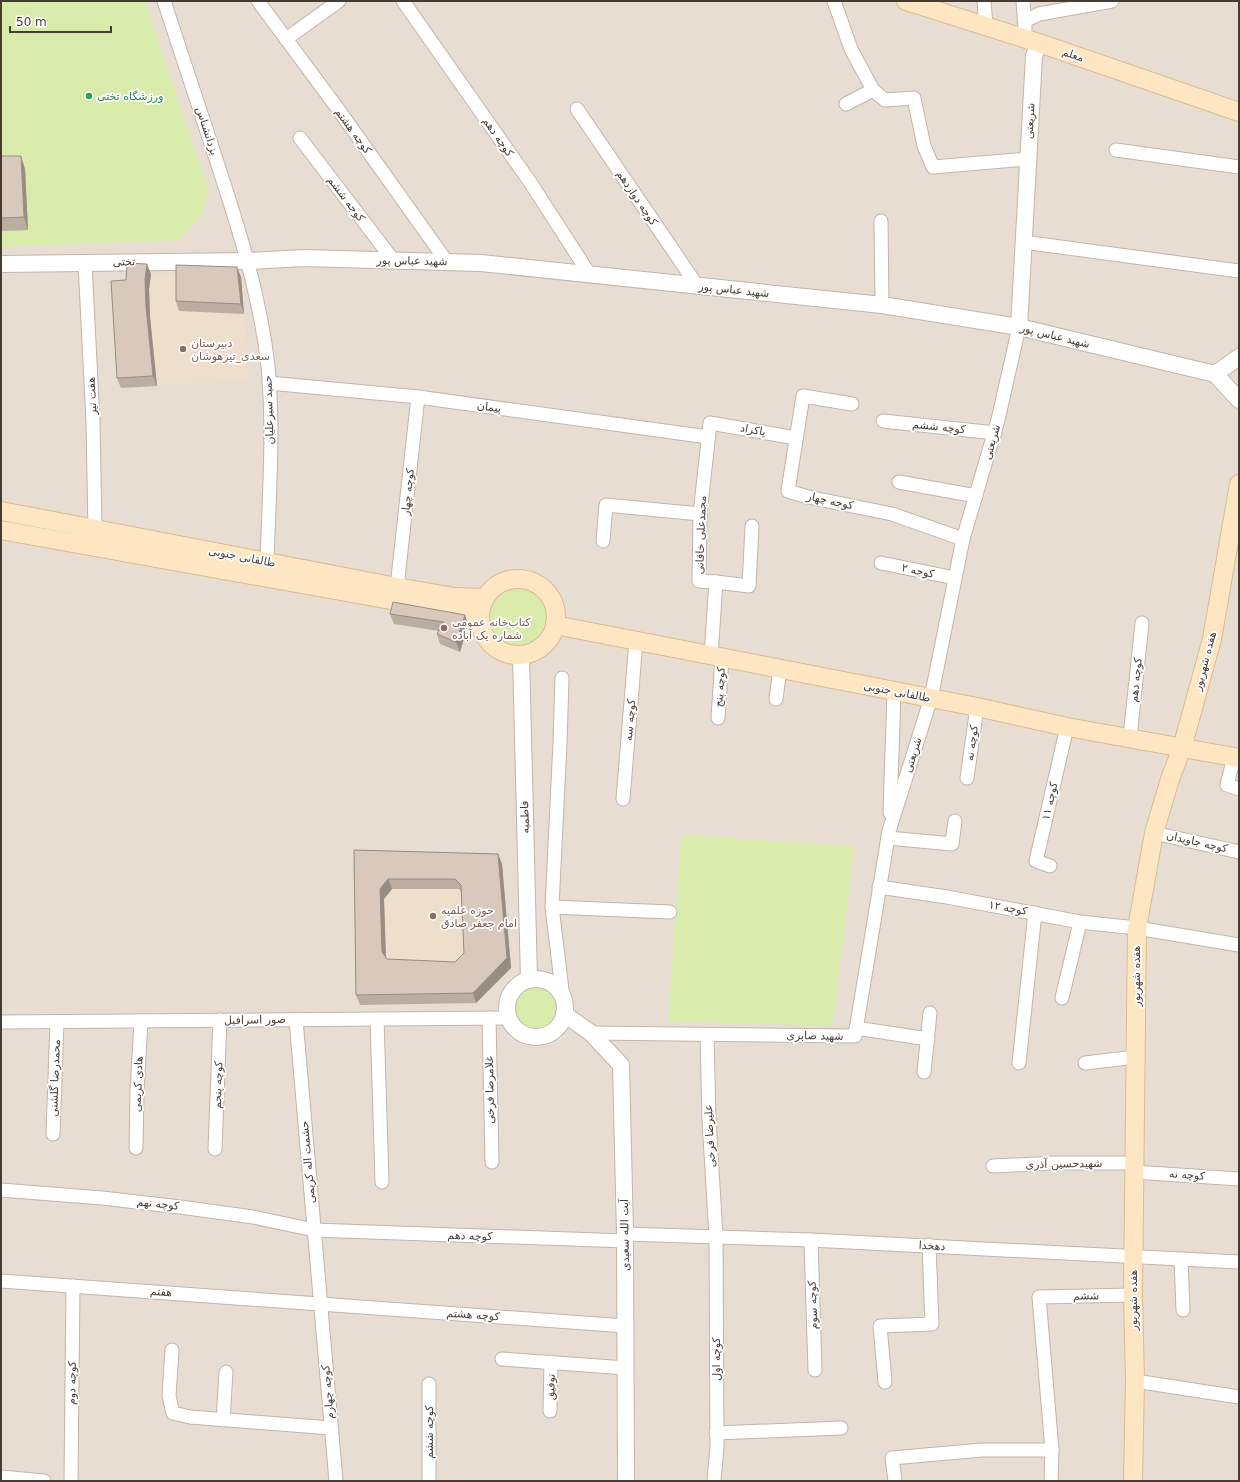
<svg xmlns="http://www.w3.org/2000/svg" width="1240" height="1482" font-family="'DejaVu Sans',Cairo,sans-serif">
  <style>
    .residential { fill: #e8ddd2 }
    .education { fill: #eedfcd }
    .green { fill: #d8ebaa }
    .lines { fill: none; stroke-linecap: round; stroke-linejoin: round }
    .minor-casing { stroke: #c2b5a9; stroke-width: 15 }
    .tertiary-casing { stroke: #c2b5a9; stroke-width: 18 }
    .secondary-casing { stroke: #dabb92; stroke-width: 20 }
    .minor { stroke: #fff; stroke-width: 13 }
    .tertiary { stroke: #fff; stroke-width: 16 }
    .secondary { stroke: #ffe6c3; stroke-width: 18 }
    .wall { fill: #bbada2; fill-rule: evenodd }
    .shaded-wall { fill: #988d84 }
    .building { fill: #d9c9bc; stroke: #988d84; fill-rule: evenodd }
    .leisure-dot { fill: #2e9e5b; stroke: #fff; stroke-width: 1.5 }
    .education-dot { fill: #8d6e63; stroke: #fff; stroke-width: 1.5 }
    .labels { text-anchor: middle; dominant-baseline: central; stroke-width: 3.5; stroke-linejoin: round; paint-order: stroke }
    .street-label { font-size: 11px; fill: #463c34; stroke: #fff }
    .leisure-label { font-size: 11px; fill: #27864d; stroke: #fff; text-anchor: start }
    .education-label { font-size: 11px; fill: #785e54; stroke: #fff; text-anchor: start }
  </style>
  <rect width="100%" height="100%" fill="#f3ece4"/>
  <rect class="residential" x="1" y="1" width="1238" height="1480"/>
  <g class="education">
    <path d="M131,273L241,277L250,380L121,388L114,286Z"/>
    <path d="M358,860L502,864L511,968L476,1003L360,1005Z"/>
  </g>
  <g class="green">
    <path d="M1,1H145L209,191L202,215L179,240L1,247Z"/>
    <circle cx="519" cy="617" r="29"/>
    <path d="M681,835L854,846L833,1026L668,1021Z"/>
    <circle cx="535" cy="1008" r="21"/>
  </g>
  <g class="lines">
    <g class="minor-casing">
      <g id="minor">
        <path d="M164,1C181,54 199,106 216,159C238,226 260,295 268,366C274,431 269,497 267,562"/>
        <path d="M258,1L338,109L447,262"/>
        <path d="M403,1L530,182L590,275"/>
        <path d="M834,1L851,49L873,90L885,100L914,98L924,146L933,167L1028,159"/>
        <path d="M984,1L986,26"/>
        <path d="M1023,1L1025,29"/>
        <path d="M1025,21L1039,14L1112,1"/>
        <path d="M286,39L339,1"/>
        <path d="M846,104L873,90"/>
        <path d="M577,109L698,287"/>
        <path d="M300,138L393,260"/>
        <path d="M1116,150L1239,167"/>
        <path d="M881,221L882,305"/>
        <path d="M1023,242L1239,271"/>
        <path d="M85,263L93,422L95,530"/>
        <path d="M269,383L418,397L708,437"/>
        <path d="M852,404L803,396L788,491L808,497L892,514L963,539"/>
        <path d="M883,421L995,433"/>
        <path d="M899,482L976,496"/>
        <path d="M603,541L606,505L700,514"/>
        <path d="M881,563L955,578"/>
        <path d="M716,582L749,586L752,526"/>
        <path d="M397,587L418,397"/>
        <path d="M711,656L716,582L699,581L700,514L710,423L796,438"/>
        <path d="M562,678L560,743L552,907L563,998"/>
        <path d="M776,699L780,668"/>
        <path d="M718,718L722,657"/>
        <path d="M1130,737L1142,623"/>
        <path d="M1234,757L1227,785L1239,789"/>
        <path d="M967,778L977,707"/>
        <path d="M623,799L636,641"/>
        <path d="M890,813L894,691"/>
        <path d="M1154,833L1239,852"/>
        <path d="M888,838L952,844L955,821"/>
        <path d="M1050,866L1036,861L1067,727"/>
        <path d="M879,887L947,897L1080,922L1137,928L1239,945"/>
        <path d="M552,907L670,912"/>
        <path d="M1062,998L1080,922"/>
        <path d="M489,1018L492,1162"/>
        <path d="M377,1019L382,1182"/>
        <path d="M296,1020L336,1481"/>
        <path d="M1,1022L508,1018"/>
        <path d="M856,1028L928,1039"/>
        <path d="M591,1033L855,1036L889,831L931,698L963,539L998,420L1019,327"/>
        <path d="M707,1035L709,1120L716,1236L717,1446L714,1481"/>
        <path d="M1019,1063L1035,913"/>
        <path d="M1085,1063L1136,1057"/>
        <path d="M924,1072L930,1013"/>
        <path d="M53,1134L57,1022"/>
        <path d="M136,1148L137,1091L141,1021"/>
        <path d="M215,1149L220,1020"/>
        <path d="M993,1166L1056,1163H1134"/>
        <path d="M1134,1172L1239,1179"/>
        <path d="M1,1190L102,1198L180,1207L253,1217L314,1230L625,1241"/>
        <path d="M625,1234L811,1240L1239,1262"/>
        <path d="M811,1240L815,1370"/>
        <path d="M1181,1259L1183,1310"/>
        <path d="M1,1281L626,1326"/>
        <path d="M172,1350L169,1396L173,1413L190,1417L331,1428"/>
        <path d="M502,1359L626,1368"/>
        <path d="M1135,1381L1239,1397"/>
        <path d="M885,1382L880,1326L932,1324L929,1245"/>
        <path d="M550,1411L551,1362"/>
        <path d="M223,1420L226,1372"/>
        <path d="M716,1433L841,1428"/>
        <path d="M1,1477L44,1481"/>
        <path d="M71,1481L73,1286"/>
        <path d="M429,1481V1384"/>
        <path d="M895,1481L892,1458L982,1450H1052"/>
        <path d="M1051,1481L1052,1450L1039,1297L1133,1295"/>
      </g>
    </g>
    <g class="tertiary-casing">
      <g id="tertiary">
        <path d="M1,264L248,261L304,258L481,263L882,305L1019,327L1215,374"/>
        <path d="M1019,327L1034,56L1039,43"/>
        <path d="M1215,374L1239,400"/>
        <path d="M1215,374L1239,357"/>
        <path d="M521,655L529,980"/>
        <circle cx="536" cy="1008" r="29"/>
        <path d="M564,1014L591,1033L621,1065L625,1234L626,1481"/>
      </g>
    </g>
    <g class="secondary-casing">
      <g id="secondary">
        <path d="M906,1L1039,43L1239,112"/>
        <path d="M1,511L397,587L454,597L484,598"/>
        <path d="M1,530L452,611L480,617"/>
        <circle cx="518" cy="617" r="38"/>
        <path d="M555,625L977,707L1067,727L1239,758"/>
        <path d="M1133,1481L1135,1381L1133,1295L1137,928L1154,833L1170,779L1182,748L1212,639L1239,484"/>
      </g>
    </g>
    <use href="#minor" class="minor"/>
    <use href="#tertiary" class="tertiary"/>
    <use href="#secondary" class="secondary"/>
  </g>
  <g class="wall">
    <path d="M1,156L25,169L28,230L1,231Z"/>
    <path d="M151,274L149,289L150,317L157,386L121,388L117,378L126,280Z"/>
    <path d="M241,277L244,314L179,311L176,301Z"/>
    <path d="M390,614L465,615L468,625L460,652L440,644L437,634L439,631L394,624Z"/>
    <path d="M354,850L498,854L502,864L511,968L476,1003L360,1005L356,995ZM392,889H459L461,892L464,953L455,962L387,959L386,957L384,899Z"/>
  </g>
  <g class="shaded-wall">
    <path d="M21,156L25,169L28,230L24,217Z"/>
    <path d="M147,264L151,274L149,289L150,317L157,386L153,376L146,307L145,279Z"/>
    <path d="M237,267L241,277L244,314L241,304Z"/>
    <path d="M465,615L468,625L460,652L456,642Z"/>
    <path d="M498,854L502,864L511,968L476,1003L473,993Z"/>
    <path d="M388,879L392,889L384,899L386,962L382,952L380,889Z"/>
  </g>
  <g class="building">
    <path d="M1,156H21L24,217L1,218Z"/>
    <path d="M127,263L147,264L145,279L146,307L153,376L117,378L111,281L126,280Z"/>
    <path d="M176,265L237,267L241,304L176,301Z"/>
    <path d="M393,602L465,615L456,642L437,634L444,622L390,614Z"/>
    <path d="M354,850L498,854L507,958L473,993L356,995ZM388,879H455L461,885L464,953L455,962L387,959L382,952L380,889Z"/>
  </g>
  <circle class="leisure-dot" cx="89" cy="96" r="4"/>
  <g class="education-dot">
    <circle cx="183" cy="349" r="4"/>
    <circle cx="444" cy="628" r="4"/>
    <circle cx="433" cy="916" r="4"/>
  </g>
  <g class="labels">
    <g class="street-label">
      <text transform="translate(1073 55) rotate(19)">معلم</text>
      <text transform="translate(1030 121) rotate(-87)">شریعتی</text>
      <text transform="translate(207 131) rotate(72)">یزدانشناس</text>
      <text transform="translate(353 131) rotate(54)">کوچه هشتم</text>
      <text transform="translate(498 137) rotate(55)">کوچه دهم</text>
      <text transform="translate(637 198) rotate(56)">کوچه دوازدهم</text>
      <text transform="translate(346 199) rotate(53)">کوجه ششم</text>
      <text transform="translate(412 261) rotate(1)">شهید عباس پور</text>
      <text transform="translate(124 262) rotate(-1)">تختی</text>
      <text transform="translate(734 290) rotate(6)">شهید عباس پور</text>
      <text transform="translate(1055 336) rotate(14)">شهید عباس پور</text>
      <text transform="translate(92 396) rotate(-93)">هفت تیر</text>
      <text transform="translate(489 407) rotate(8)">پیمان</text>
      <text transform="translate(269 410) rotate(-92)">حمید سبزعلیان</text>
      <text transform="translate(939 427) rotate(6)">کوچه ششم</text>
      <text transform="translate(753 430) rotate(10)">پاکزاد</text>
      <text transform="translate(992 442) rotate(-74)">شریعتی</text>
      <text transform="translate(408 492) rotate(-84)">کوچه چهار</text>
      <text transform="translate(830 501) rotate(12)">کوجه چهار</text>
      <text transform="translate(701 535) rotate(-88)">مجمدعلی خاقانی</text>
      <text transform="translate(242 557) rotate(11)">طالقانی جنوبی</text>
      <text transform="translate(918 571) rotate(12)">کوجه ۲</text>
      <text transform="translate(1205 661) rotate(-75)">هفده شهریور</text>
      <text transform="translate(1136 680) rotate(-84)">کوچه دهم</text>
      <text transform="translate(720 687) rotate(-86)">کوچه پنج</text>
      <text transform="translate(897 692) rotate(11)">طالقانی جنوبی</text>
      <text transform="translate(630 720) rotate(-85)">کوچه سه</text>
      <text transform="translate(972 743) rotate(-82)">کوچه نه</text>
      <text transform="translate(913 755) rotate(-73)">شریعتی</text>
      <text transform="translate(1050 801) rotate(-77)">کوچه ۱۱</text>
      <text transform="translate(525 817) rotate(-91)">فاطمیه</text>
      <text transform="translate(1197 842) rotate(13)">کوچه جاویدان</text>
      <text transform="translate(1008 908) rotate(10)">کوچه ۱۲</text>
      <text transform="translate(1136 976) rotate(-90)">هفده شهریور</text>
      <text transform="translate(255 1020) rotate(-1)">صور اسرافیل</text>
      <text transform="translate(815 1036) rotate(1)">شهید صابری</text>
      <text transform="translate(55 1078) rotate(-88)">محمدرضا گلشنی</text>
      <text transform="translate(138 1084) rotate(-88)">هادی کریمی</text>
      <text transform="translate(218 1085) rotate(-88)">کوچه پنجم</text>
      <text transform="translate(490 1090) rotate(-91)">غلامرضا فرخی</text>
      <text transform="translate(710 1136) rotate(-93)">علیرضا فرخی</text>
      <text transform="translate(308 1162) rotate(-95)">حشمت اله کریمی</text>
      <text transform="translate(1064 1164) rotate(-1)">شهیدحسین آذری</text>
      <text transform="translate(1187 1175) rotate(4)">کوچه نه</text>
      <text transform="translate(158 1204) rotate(6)">کوچه نهم</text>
      <text transform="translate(625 1235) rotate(-91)">آیت الله سعیدی</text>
      <text transform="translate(470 1236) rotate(2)">کوچه دهم</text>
      <text transform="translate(932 1246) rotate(3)">دهخدا</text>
      <text transform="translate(161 1292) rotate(4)">هفتم</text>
      <text transform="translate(1086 1296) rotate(-1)">ششم</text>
      <text transform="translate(1133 1300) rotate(-90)">هفده شهریور</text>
      <text transform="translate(813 1305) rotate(-92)">کوچه سوم</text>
      <text transform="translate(473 1315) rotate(4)">کوچه هشتم</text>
      <text transform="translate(716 1359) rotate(-90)">کوچه اول</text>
      <text transform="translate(72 1383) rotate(-89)">کوچه دوم</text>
      <text transform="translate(551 1387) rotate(-89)">توفیق</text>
      <text transform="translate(328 1392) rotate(-95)">کوچه چهارم</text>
      <text transform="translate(429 1432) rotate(-90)">کوچه ششم</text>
    </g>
    <g class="leisure-label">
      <text x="97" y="96">ورزشگاه تختی</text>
    </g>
    <g class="education-label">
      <text x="191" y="343">دبیرستان<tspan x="191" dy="13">سعدی_تیزهوشان</tspan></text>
      <text x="452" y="622">کتاب‌خانه عمومی<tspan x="452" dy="13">شماره یک آباده</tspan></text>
      <text x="441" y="910">حوزه علمیه<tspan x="441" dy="13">امام جعفر صادق</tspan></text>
    </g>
  </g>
  <rect width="1240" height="1482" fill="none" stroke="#463c34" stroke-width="4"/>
  <path d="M10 26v6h101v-6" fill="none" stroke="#463c34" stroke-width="2"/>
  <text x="16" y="26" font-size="12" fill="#463c34" stroke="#ffffff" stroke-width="3" paint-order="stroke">50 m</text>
</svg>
